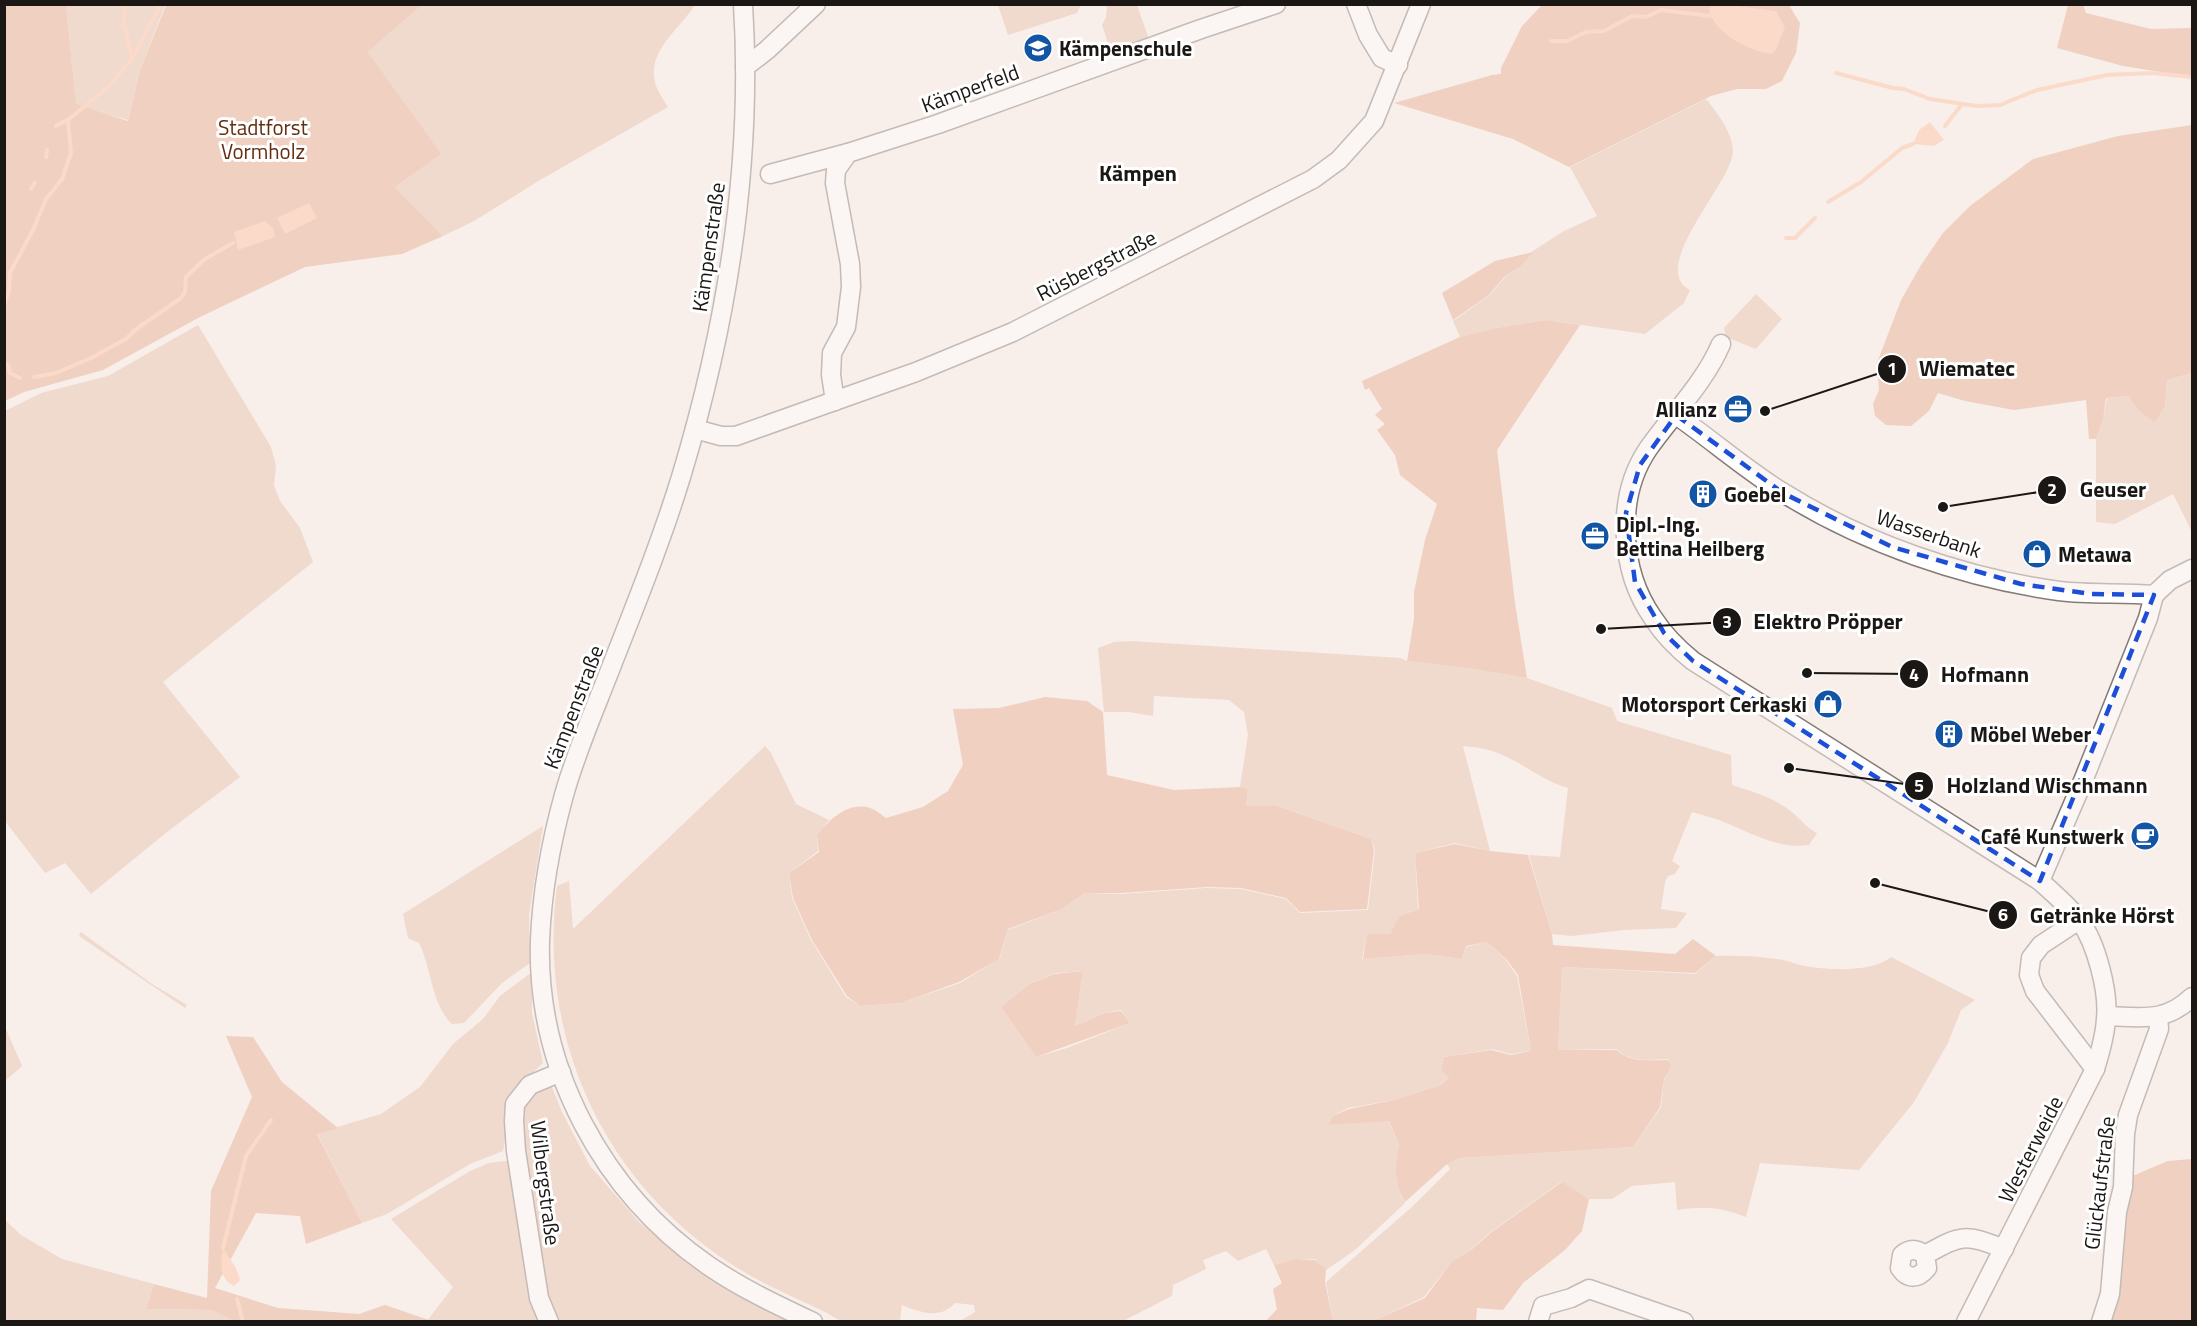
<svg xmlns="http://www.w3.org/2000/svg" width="2197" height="1326" font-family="'Titillium Web',sans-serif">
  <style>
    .green { fill: #e7bfac; fill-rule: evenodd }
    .forest { fill: #e7ab8e }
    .water { fill: #ffc1a4 }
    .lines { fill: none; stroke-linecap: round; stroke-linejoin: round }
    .stream { stroke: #ffc1a4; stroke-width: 4 }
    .minor-casing { stroke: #857c78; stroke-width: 21 }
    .minor { stroke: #fff; stroke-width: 18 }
    .marked { fill: none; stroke: #1d4ed8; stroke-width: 4.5; stroke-dasharray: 12 8; stroke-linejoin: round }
    .labels { text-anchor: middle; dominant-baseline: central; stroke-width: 6; stroke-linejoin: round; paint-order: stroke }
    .poi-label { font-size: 21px; font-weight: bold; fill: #1a1715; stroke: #fff; text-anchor: start }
    .street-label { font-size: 21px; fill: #1a1715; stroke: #fff }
    .park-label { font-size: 21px; fill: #652e10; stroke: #fff }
    .neighbourhood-label { font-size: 22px; font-weight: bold; fill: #1a1715; stroke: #fff }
    .leader { fill: none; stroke: #1a1715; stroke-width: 2 }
    .callout-dot { fill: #1a1715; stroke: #fff; stroke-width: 2 }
    .mark-label { font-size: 18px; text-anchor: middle; font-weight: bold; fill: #fff }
    .callout-label { font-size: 22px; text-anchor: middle; font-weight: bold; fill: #1a1715; stroke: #fff; stroke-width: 6; stroke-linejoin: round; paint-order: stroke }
  </style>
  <rect width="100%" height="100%" fill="#f8eeea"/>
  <g class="green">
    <path d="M66,5H165L140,70L128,120L76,105Z"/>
    <path d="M422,5H695C679,30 645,52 656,86C659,93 664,101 668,107L540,180L474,221L443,236L395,187L440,154L368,52Z"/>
    <path d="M998,5V4L1081,5L1077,13L1008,35Z"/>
    <path d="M1104,5H1137L1150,42L1112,55L1102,25L1106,17L1107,7Z"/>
    <path d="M1706,99C1717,112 1733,134 1733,151C1733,182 1647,267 1690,290L1684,303L1645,334L1547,320L1496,328L1460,337L1453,321L1490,295L1506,276L1520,267L1533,251L1564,231L1597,216L1570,167Z"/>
    <path d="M1756,294L1782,319L1756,349L1726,337L1724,328Z"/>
    <path d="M198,325L271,447L276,466L274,485L280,501L300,528L313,562L163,682L240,777L167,832L91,894L65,863L45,873L5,821V411L41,393L108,376Z"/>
    <path d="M2192,373V532L2173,494L2115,524L2096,522V439L2103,420L2107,398L2130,396L2139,411L2155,423L2165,406L2167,380Z"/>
    <path d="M1131,641L1400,658L1407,661L1467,668L1527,678L1612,708L1617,721L1731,755L1732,785C1753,792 1775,798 1792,812C1801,820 1807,828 1817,833L1809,845C1777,850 1748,831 1719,820C1711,817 1701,815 1692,812L1672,861L1680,866L1675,874L1668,876L1665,882L1661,909L1687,913L1676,928L1624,930L1572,936L1552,934L1529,855L1560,857L1568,788C1542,781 1525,764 1500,754C1489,749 1476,747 1463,746L1490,851L1455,843L1415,853L1418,909L1399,916L1390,934H1367L1362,959L1425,954L1462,959L1466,947L1487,942L1506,960L1517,976L1531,1051L1511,1054L1492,1049L1444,1057L1441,1071L1449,1078L1439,1085L1394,1100L1348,1108L1333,1116L1328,1125L1388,1120L1399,1144L1395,1170L1399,1192L1405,1203L1355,1250L1326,1270L1315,1259H1295L1274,1265L1266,1249L1238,1261L1226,1251L1203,1260L1206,1269L1173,1285L1172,1296L1121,1322L960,1321L975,1312L974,1305L955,1303C940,1320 919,1312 902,1305L900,1321C882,1321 863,1323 845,1321C837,1321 832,1315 825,1312C809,1304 792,1297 776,1289C620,1214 535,1056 557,886L569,881L573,929L765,746L771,753L796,804L829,820L817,835L818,851L789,873L792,898L811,940L846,997L860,1006L901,1003L960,983L1000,958L1008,930L1062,909L1085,893L1122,894L1206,888L1241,889L1286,899L1300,913L1368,910L1375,850L1371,839L1279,806H1246L1248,789L1240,787L1248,735L1244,712L1229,700L1154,696L1153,716L1129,712H1104L1098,648L1114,642ZM1083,971L1075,1026L1103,1013L1121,1010L1130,1023L1067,1048L1036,1057L1001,1007L1028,985L1055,973Z"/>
    <path d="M543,826L529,915L530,963L502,983L464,1023L452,1024C432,1006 431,967 419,943L408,938L403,914Z"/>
    <path d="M81,932L152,984L187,1005L185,1008L79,936Z"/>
    <path d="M1716,956C1735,955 1758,956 1777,959C1786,960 1795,964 1804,966C1828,970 1872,973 1891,957L1975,1000L1961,1010L1948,1043L1914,1102L1859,1170L1760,1163L1746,1217C1720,1207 1705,1206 1677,1210L1675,1182L1632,1186L1612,1199H1589L1561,1182L1492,1231L1471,1249L1452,1261L1424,1297L1375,1320L1333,1321L1326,1282L1413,1206L1450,1169L1447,1164L1459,1158L1633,1147L1661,1107L1664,1081L1672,1065L1668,1059C1653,1060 1628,1063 1617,1049L1558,1050L1562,967L1695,974Z"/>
    <path d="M532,972V1013L543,1063L514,1091L503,1151L470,1164L387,1214L362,1223L317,1133L381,1114L420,1087L453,1044L483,1019L500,996Z"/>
    <path d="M5,1027L22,1066L5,1081H4Z"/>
    <path d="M551,1085L562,1112L590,1166L639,1222L691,1266L786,1321H554L544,1299L526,1165L521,1105L528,1099Z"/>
    <path d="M513,1160L544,1321H427L453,1287L391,1219L470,1171L489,1163Z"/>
    <path d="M4,1219L21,1235L62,1259L154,1284L146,1309L212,1310L236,1321H5Z"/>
  </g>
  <g class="forest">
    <path d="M4,5H66L76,104L128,121L140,70L166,5H422L368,52L441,154L395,187L443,236L402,254L305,267L198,318L103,370L24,392L5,401Z"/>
    <path d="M1542,5H1789L1800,23L1796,53L1782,81L1766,89H1737L1711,96L1569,167L1513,139L1394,103L1492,75L1501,74V68L1522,26Z"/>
    <path d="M2068,5H2083L2086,13L2151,29L2192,28V77L2123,66L2057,48Z"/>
    <path d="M2192,125V373L2167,380L2165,406L2155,423L2139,411L2129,396L2106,398L2103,420L2096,439H2089L2086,400L2014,410L1965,401L1938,393L1929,411L1911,426L1886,425L1875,416L1873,404L1879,390L1877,363L1901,300L1921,265L1943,233L1970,206L2033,159L2118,136Z"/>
    <path d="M1533,252L1520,267L1505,276L1489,295L1453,320L1442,293L1495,261Z"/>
    <path d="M1547,320L1580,325L1497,450L1515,603L1527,678L1467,668L1407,661L1414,619V592L1425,540L1437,504L1400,475L1395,455L1377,430L1385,424L1375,415L1382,409L1369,388L1365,390L1362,381L1460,337L1496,328Z"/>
    <path d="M1045,697L1087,701L1103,712L1107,775L1174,790L1240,787L1248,789L1246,806H1278L1371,839L1374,850L1367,909L1300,912L1286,898L1241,888L1207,887L1122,893H1085L1062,909L1008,929L999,959L959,982L901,1003L860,1006L847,996L812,940L793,898L789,873L819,852L817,835C829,820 848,801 870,808C876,810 882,815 886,818L923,807L948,791L963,765L953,709L999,708Z"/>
    <path d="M1455,844L1490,851L1528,855L1552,934L1553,945L1675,954L1693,939L1716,956L1695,973L1562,967L1558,1050H1617C1628,1063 1653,1060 1668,1060L1672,1065L1664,1080L1660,1107L1633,1147L1459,1158L1446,1165L1405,1202L1399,1191L1395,1170L1399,1144L1389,1121L1328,1125L1333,1116L1349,1109L1394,1100L1440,1085L1449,1078L1441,1071L1444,1057L1491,1050L1511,1055L1531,1051L1518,975L1507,960L1487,942L1466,946L1462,959L1425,954L1363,959L1367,934H1390L1399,916L1419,909L1415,853Z"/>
    <path d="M1083,971L1075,1026L1104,1013L1121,1011L1130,1023L1036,1057L1001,1007L1028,985L1054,974Z"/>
    <path d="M226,1036L253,1037L282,1082L338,1128L317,1134L362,1223L306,1244L300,1216L256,1213L215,1288L278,1308L359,1314L385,1305L429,1320L427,1322H236L212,1310L146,1309L154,1284L207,1298L211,1191L252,1097Z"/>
    <path d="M2192,1159V1321L2106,1322L2130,1177L2168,1161Z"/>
    <path d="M1562,1182L1589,1199L1582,1231L1565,1250L1523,1283L1503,1310L1477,1308L1476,1321H1361L1375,1320L1425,1298L1452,1261L1472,1249L1493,1231Z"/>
    <path d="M1295,1259L1315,1260L1326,1269L1325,1282L1333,1321H1266L1277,1309L1273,1289L1282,1283L1274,1265Z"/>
  </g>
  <g class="water">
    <path d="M1728,5L1776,11L1785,27L1776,50L1772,54C1749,51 1714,34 1709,9L1713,5Z"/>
    <path d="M1930,122L1944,140L1934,146L1913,144L1919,130Z"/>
    <path d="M309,203L317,218L285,234L277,218Z"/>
    <path d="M265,221L273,228L275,237L238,250L234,232Z"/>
    <path d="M223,1248L236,1268L240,1280L234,1286C218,1278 221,1263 223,1248Z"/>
  </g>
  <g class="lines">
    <g class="stream">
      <path d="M1551,41H1567L1586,32L1604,31L1632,16L1646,17L1661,10L1711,16"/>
      <path d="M132,59L161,4"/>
      <path d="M1836,73L1893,88L1904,89L1930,99L1977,106L2000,105L2037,90L2107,75L2152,73L2192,77"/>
      <path d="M56,126L67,120"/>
      <path d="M1945,126L1962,104"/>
      <path d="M46,157L47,150"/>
      <path d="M31,189L35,183"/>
      <path d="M1828,202L1861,182L1902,148L1913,144"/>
      <path d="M1786,238H1795L1815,218"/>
      <path d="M4,306L9,290L10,273L33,230L46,199L62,179L71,153L68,120L109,86L132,59L124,24L125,4"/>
      <path d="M4,362L8,365L10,373L20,378"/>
      <path d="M34,377L56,373L91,358L126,339L135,330L181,298L185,292L186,277L205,259L233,243"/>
      <path d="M223,1248L246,1156L271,1120"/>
      <path d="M237,1299L243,1322"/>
    </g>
    <g class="minor-casing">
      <g id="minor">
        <path d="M743,4C753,164 727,325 681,477C661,542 635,606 610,670C594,711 576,752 564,795C551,842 542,891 540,940C536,1069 603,1193 709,1266C741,1288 777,1305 813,1322"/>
        <path d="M1356,4L1368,35L1382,58L1398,65"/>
        <path d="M745,67L767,50L816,4"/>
        <path d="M770,174L848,153"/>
        <path d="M1721,344C1705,382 1672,415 1648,449C1615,498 1620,571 1653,618C1664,635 1678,649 1693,661L2040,881C2053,893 2069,906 2080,921C2096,943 2109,991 2106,1019C2105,1036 2100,1053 2095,1069L1966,1322"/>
        <path d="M835,401L831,375L832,353L846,327L851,287L850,264L835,183L836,170L848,153L938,124L1201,29L1276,4"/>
        <path d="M1676,415C1712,440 1745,469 1782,492C1863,543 1964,578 2059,591C2091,595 2122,592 2154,595L2170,580L2192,569"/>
        <path d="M695,429L721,436H736L916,372L1013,332L1313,179L1339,160L1374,121L1421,4"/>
        <path d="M2040,881L2083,781L2148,618L2154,595"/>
        <path d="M2079,920L2041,945L2031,958L2029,975L2035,991L2095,1069"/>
        <path d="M2107,1016C2142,1017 2165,1023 2192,997"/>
        <path d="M1925,1255C1917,1249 1910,1248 1902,1255L1900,1268C1908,1280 1918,1279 1927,1268L1925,1255C1961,1235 1964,1233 2004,1249"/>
        <path d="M549,1322L539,1298L516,1151L514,1121L515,1104L530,1085L561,1072"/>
        <path d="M1538,1322L1543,1306L1571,1298L1589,1289L1684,1322"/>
        <path d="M2101,1322L2110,1294L2117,1212L2123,1187L2125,1134L2128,1115L2159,1029L2158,1017"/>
      </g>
    </g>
    <use href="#minor" class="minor"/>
  </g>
  <path d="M0 0H2197V1326H0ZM1676,415L1783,493L1892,547L2021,584L2091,594L2154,595L2040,881L1693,661L1664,633L1635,582L1626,513L1640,465Z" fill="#f8eeea" fill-opacity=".55" fill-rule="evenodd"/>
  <path class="marked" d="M1676,415L1783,493L1892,547L2021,584L2091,594L2154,595L2040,881L1693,661L1664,633L1635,582L1626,513L1640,465Z"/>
  <defs>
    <g id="school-disc" transform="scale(1.5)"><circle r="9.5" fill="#1355a5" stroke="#fff"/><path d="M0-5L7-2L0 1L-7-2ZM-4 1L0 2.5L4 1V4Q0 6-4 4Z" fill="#fff"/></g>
    <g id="office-disc" transform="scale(1.5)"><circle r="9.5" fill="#1355a5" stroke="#fff"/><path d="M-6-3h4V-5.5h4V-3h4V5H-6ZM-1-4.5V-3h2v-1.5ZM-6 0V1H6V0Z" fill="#fff"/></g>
    <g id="building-disc" transform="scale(1.5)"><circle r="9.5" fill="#1355a5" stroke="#fff"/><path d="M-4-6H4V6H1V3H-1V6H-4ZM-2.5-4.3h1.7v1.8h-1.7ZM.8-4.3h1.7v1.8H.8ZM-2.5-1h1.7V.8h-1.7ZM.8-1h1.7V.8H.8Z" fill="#fff"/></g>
    <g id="shop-disc" transform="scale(1.5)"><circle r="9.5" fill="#1355a5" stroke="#fff"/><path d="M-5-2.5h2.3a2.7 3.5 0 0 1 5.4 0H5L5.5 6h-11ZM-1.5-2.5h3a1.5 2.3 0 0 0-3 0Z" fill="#fff"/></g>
    <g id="cafe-disc" transform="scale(1.5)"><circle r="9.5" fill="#1355a5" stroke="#fff"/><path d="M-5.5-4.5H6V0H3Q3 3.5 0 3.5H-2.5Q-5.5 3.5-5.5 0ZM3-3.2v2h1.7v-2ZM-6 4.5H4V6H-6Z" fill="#fff"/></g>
  </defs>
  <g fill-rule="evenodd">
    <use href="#school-disc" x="1038" y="48"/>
    <use href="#office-disc" x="1738" y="409"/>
    <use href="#building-disc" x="1703" y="494"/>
    <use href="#office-disc" x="1595" y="536"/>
    <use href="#shop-disc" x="2037" y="554"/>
    <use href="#shop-disc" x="1828" y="704"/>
    <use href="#building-disc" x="1949" y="734"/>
    <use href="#cafe-disc" x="2145" y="836"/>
  </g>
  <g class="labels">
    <g class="poi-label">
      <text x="1059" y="48">Kämpenschule</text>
      <text x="1717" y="409" text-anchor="end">Allianz</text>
      <text x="1724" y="494">Goebel</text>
      <text x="1616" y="524">Dipl.-Ing.<tspan x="1616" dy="24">Bettina Heilberg</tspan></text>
      <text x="2058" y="554">Metawa</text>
      <text x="1807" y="704" text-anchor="end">Motorsport Cerkaski</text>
      <text x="1970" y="734">Möbel Weber</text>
      <text x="2124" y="836" text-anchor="end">Café Kunstwerk</text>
    </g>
    <g class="street-label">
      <text transform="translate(970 88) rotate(-20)">Kämperfeld</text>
      <text transform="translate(708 247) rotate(-82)">Kämpenstraße</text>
      <text transform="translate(1096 265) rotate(-27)">Rüsbergstraße</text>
      <text transform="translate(1929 533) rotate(19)">Wasserbank</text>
      <text transform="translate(573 707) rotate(-69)">Kämpenstraße</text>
      <text transform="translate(2030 1149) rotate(-63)">Westerweide</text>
      <text transform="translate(546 1183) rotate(83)">Wilbergstraße</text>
      <text transform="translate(2099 1183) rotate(-83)">Glückaufstraße</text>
    </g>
    <g class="park-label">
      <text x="263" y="127">Stadtforst<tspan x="263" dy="24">Vormholz</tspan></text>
    </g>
    <g class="neighbourhood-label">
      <text x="1138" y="173">Kämpen</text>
    </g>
  </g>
  <path class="leader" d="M1765 411L1892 369M1943 507L2052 490M1601 629L1727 622M1807 673L1914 674M1789 768L1919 786M1875 883L2003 915"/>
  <g class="callout-dot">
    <circle cx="1765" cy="411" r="6"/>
    <circle cx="1943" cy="507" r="6"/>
    <circle cx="1601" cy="629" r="6"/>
    <circle cx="1807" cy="673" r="6"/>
    <circle cx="1789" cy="768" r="6"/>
    <circle cx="1875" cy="883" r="6"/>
    <circle cx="1892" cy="369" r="15"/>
    <circle cx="2052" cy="490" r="15"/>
    <circle cx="1727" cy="622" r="15"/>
    <circle cx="1914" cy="674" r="15"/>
    <circle cx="1919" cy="786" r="15"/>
    <circle cx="2003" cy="915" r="15"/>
  </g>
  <g class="mark-label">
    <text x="1892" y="375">1</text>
    <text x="2052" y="496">2</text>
    <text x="1727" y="628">3</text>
    <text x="1914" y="681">4</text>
    <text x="1919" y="792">5</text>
    <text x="2003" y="921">6</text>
  </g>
  <g class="callout-label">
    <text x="1967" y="376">Wiematec</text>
    <text x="2113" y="497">Geuser</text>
    <text x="1828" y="629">Elektro Pröpper</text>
    <text x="1985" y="682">Hofmann</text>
    <text x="2047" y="793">Holzland Wischmann</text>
    <text x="2102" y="923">Getränke Hörst</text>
  </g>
  <rect width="2197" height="1326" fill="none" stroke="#1a1715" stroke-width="12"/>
</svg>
